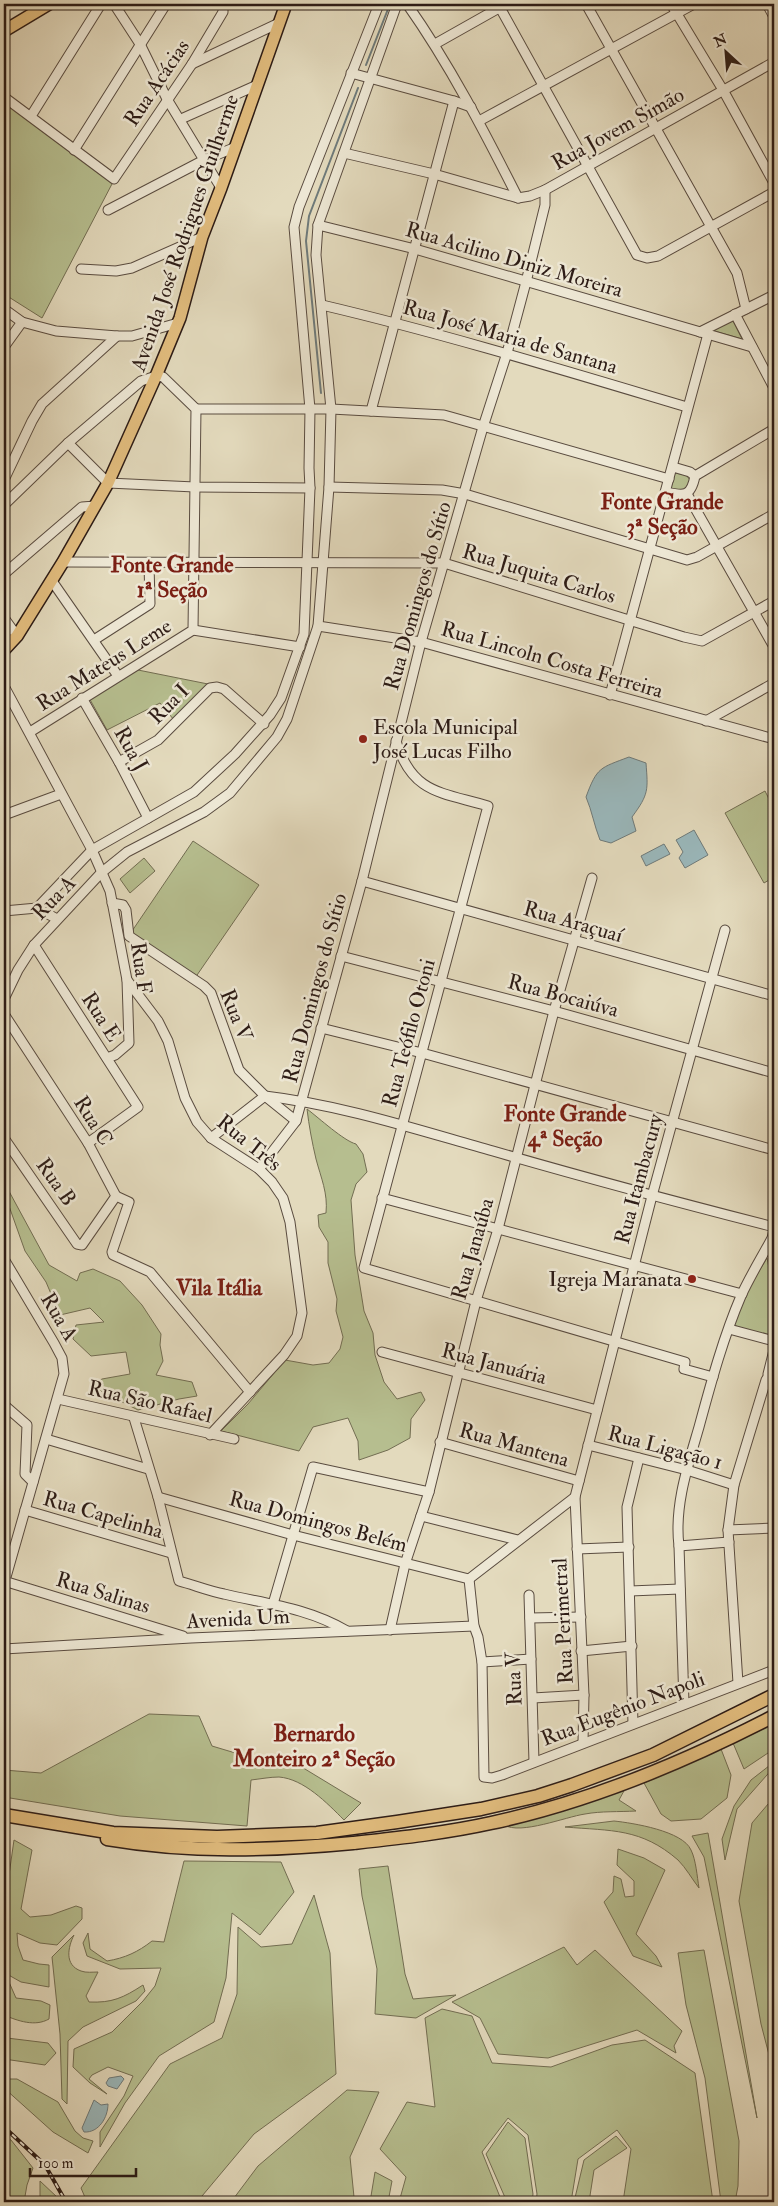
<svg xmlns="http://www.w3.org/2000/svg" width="778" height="2206" font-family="'IM FELL Double Pica',serif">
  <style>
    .green { fill: #b6be8f; stroke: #726d52 }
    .water { fill: #9ab8bc; stroke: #6e7a7a }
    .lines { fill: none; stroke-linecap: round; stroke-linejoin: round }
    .stream { stroke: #6e7a7a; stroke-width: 2 }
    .minor-casing { stroke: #5a4c40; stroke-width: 11 }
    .major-casing { stroke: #2d1c16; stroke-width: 14 }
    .highway-casing { stroke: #2d1c16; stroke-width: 15 }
    .minor { stroke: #ede7d4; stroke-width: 9 }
    .major { stroke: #e2bd7e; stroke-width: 11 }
    .highway { stroke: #e2bd7e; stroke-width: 12 }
    .rail-casing { stroke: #2d1c16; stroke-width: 4 }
    .rail { stroke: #ede7d4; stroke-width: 2; stroke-dasharray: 5.5; stroke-linecap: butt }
    .poi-dot { fill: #8f2418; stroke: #ede7d4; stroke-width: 2 }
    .labels { text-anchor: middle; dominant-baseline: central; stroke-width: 5; stroke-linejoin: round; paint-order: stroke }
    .street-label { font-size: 21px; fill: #2d1c16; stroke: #ede7d4 }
    .poi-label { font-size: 21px; fill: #2d1c16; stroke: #ede7d4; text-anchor: start }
    .neighbourhood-label { font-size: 22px; font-weight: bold; fill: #7a1f14; stroke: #ede7d4 }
  </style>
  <rect width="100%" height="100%" fill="#e3dabd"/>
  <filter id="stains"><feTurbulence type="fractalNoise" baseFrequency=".004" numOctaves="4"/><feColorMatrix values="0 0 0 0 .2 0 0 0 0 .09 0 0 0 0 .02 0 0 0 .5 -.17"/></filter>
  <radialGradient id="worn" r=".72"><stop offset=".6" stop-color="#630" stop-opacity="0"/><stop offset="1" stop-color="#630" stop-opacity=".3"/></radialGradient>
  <g class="green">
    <path d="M4,100L113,182L42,318L4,294Z"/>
    <path d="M732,319L742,339L711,330Z"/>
    <path d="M675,473L686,475L690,480V486L683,494L670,491Z"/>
    <path d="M138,670L208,684L174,720L160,703L107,730L88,696Z"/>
    <path d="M765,791L774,809V877L764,883L725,813Z"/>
    <path d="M193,841L259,885L195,978L130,934Z"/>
    <path d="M144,858L155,871L130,893L120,879Z"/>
    <path d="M307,1109C319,1118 344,1141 356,1144L363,1154L367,1172L356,1184L351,1200L355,1255L364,1311L373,1333L375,1355L384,1382L397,1399L421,1392L425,1400L411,1419L410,1438L388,1450L359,1460L358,1441L348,1418L313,1427L299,1451L221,1431L248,1404L285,1360L313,1365L329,1363L340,1349L343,1337L336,1311L337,1299L328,1263V1242L319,1227L318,1215L326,1213C328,1193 321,1178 316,1159C312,1142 309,1126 307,1109Z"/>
    <path d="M4,1182L49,1265L77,1281L80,1273L93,1269L120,1281L142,1305L161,1334L160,1345L163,1361L156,1375L192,1382L197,1396L179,1399L138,1410L91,1386L102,1379L130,1374L126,1352L91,1356L73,1339L76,1325L104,1322L90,1308L60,1315L46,1282L25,1251L4,1192Z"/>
    <path d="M767,1258L774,1292L773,1338L733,1325L744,1296Z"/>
    <path d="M149,1714L199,1716L212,1746L252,1758L300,1766L361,1803L344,1820C327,1803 304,1779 279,1777C270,1777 260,1779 251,1780L247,1826L120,1816L4,1797V1770L41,1773Z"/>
    <path d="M774,1722V1749L744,1769L733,1743Z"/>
    <path d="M721,1749L731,1775L727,1798L701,1819L671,1821L661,1814L644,1783Z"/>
    <path d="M774,1762V1767L737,1809L725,1860L722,1839L734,1806L751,1780Z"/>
    <path d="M625,1789L619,1800L636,1811C619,1812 601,1811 585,1814C565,1817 521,1835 504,1825Z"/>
    <path d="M774,1797V2074L761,2024L739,1901L752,1823Z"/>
    <path d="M614,1821C633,1823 683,1831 691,1850C696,1860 697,1876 699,1888C692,1879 686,1868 678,1860C641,1828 612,1831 565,1827Z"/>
    <path d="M708,1833L757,2118L704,1857L692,1836Z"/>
    <path d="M14,1840L32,1850L21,1909L30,1917L51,1915L76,1906L82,1908V1919L57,1945L40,1943L17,1933L18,1946L23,1960L39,1964L49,1965V1987L21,1982L5,1973L16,1998L41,2001L50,2005L49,2019C35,2027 18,2021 4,2015V1926L6,1925L7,1889Z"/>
    <path d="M618,1849L644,1858L665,1870L636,1934L656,1956L662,1967L633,1956L604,1902L613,1892L614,1876L621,1879L625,1897L634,1896V1881L617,1865Z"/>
    <path d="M184,1861L281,1862L294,1892L260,1935L232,1913L226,1978L214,2022L159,2056L125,2103L100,2147V2132L124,2096L133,2076L108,2067L92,2075L89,2079L107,2094L90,2083L73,2067L74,2049L112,2032L143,2001L155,1986L161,1968L120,1969L87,1956L83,1943L88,1933L90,1949L107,1961C125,1958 138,1952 152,1941L164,1942Z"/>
    <path d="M388,1866L405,1974L413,1999L456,1995L416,2018L375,2014L377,1969L362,1896L359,1869Z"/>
    <path d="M314,1895L330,1953L336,2074L254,2134L197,2202H87L81,2188L170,2064L222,2038L237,1994L238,1927L261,1947L292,1944Z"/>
    <path d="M74,1935C68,1947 64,1965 81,1971C86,1973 93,1972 98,1972L86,1996L89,2002C112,2003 123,1998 143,1985L145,1991L136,2001L83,2027L68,2041L67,2104L62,2099L60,2034L52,1957Z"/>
    <path d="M564,1947L577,1965L595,1950L682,2031L674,2046L676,2053L637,2030L548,2058L498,2054L480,2018L452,2002Z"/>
    <path d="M704,1950L739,2141L738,2186L735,2202H721L705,2078L686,2005L678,1953Z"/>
    <path d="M442,2009L472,2016L492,2063L551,2067L612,2045L645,2040L695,2073L713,2202H623L631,2149L617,2130L578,2159L571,2202H536L537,2194L528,2135L508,2118L482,2152L502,2202H399L406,2177L380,2149L407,2102L435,2107L425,2018Z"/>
    <path d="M4,2035L7,2038L48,2043L56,2053L45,2065L4,2059Z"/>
    <path d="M4,2079H17L58,2102L75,2131L83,2138L93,2141L88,2153L53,2132L4,2088Z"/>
    <path d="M347,2090L379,2092L350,2157L354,2197L351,2202H231L258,2166Z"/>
    <path d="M508,2122L525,2138L533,2194L532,2202H507L486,2154Z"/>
    <path d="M4,2136L11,2140L33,2168L27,2185L24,2202H4Z"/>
    <path d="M616,2136L627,2148L594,2170L589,2202H574L584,2160Z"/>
    <path d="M375,2172L392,2181L388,2202H370Z"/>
    <path d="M40,2181L58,2198L60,2202H40Z"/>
  </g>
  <g class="water">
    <path d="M629,757L646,763C648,790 649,794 632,817L636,831L611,843L600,840C594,825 592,811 586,797C597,767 600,768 629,757Z"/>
    <path d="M694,830L708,855L685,868L679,858L683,852L676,840Z"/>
    <path d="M664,844L670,854L646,866L641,856Z"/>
    <path d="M121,2076L124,2079L117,2089L108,2086L106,2083L109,2078Z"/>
    <path d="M94,2100L101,2105L108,2104C108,2117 99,2133 84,2132L82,2128Z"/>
  </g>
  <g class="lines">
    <g class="stream">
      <path d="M366,65L390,4"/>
      <path d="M321,393L306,241L309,216L358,88"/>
    </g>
    <g class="minor-casing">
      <g id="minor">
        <path d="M114,4L140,44L167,99L221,188"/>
        <path d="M407,4C450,65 484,131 518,198"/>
        <path d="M498,4L637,255L647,258L658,256L774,192"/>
        <path d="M586,4L737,273L746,309"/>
        <path d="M671,4L723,90L774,183"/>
        <path d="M767,4L774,17"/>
        <path d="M435,44L506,4"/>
        <path d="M192,64L279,23"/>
        <path d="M351,73L454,101"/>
        <path d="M4,97L114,179L192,64L223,12V4"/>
        <path d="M31,116L101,4"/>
        <path d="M181,119L257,85"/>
        <path d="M479,121L694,4"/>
        <path d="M74,150L166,4"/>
        <path d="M344,153L434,174L518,198L530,196L545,190L774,62"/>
        <path d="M108,210L204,160L236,147"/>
        <path d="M318,225L415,249L752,347"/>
        <path d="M81,269L116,271L132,268L202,237"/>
        <path d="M322,305C445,334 566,371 687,407"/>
        <path d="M4,309L22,322L56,331L117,336H132L178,323"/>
        <path d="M735,314L774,388"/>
        <path d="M700,332L774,295"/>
        <path d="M4,347L22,322"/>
        <path d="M196,409H331L444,415L669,479"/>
        <path d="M371,411L454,101L471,107"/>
        <path d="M68,443L108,483L195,487L310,488"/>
        <path d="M695,476L774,429"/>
        <path d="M4,480L32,421L42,404L117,336"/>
        <path d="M329,487L442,490L465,494L687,560L697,557L774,514"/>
        <path d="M666,492C684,496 691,497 695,476L690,472L673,467"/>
        <path d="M687,494L774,647"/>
        <path d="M4,505L68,443L141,381L156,376L163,377L196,409L193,630L30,732"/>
        <path d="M63,562L444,563L684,637L702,641L774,601"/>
        <path d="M4,574L82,507L95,506"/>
        <path d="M52,581L118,676"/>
        <path d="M4,618L17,636"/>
        <path d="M318,626L421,642L774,739"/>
        <path d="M193,630L300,647"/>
        <path d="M94,640L150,604L149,563"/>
        <path d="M4,686L92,850L110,891L127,980L129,1043L115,1055L107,1058"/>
        <path d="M610,695L708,334"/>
        <path d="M82,698L119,762L148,818"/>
        <path d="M706,721L774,683"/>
        <path d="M396,741C412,794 441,792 488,806L364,1268L685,1362L684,1369L713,1377"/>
        <path d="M119,762L158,740L210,688L217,687L224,689L264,724"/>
        <path d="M4,815L61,794"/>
        <path d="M362,881L774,996"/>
        <path d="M112,903L123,905L126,910L129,936L204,986L211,993L239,1070L265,1096L296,1121"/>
        <path d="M37,908L92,850L194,792L235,754L270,715L281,698L304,634L310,488L309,468L310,409L294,227L299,207L379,4"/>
        <path d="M4,911L37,908L57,919"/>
        <path d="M34,945L138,1107L88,1143"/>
        <path d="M341,956L554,1011L774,1073"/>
        <path d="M127,980L158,1021L168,1041L185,1098L197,1122L211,1138L259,1169L272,1182L283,1198L290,1222L302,1313L297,1336L284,1355L210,1435"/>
        <path d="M4,999L18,970L34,945L101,873L127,852L204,812L230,793L277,737L287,719L318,626L329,487L331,409L316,255L318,225L397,4"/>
        <path d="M4,1014L88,1143L116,1196L82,1245L77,1244L4,1138"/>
        <path d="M321,1028L422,1053L774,1150"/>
        <path d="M211,1138L265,1096C342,1105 418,1130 493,1151C586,1178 680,1203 774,1227"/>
        <path d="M259,1169L296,1121L362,881L421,642L483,427L507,353L526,282L545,205V190"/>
        <path d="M116,1196L129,1202L112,1252L113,1255L150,1272L250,1392"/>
        <path d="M382,1198L742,1294"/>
        <path d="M772,1239L774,1254"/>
        <path d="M4,1259L54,1343L62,1358L64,1374L4,1584"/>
        <path d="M729,1329L774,1341"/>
        <path d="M382,1352L597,1410"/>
        <path d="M768,1374L774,1350"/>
        <path d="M58,1399L234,1439"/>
        <path d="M4,1405L27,1425L25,1474L33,1482"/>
        <path d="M134,1418L158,1497L179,1581C194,1585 209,1591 224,1594C267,1604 308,1608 347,1631"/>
        <path d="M46,1439L148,1469"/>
        <path d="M440,1442L579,1481"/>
        <path d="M588,1445L687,1470L734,1485"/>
        <path d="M158,1497L293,1535L469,1579"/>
        <path d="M25,1510L171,1553"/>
        <path d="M421,1516L518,1540"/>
        <path d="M728,1530L774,1528"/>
        <path d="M679,1546L729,1542"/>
        <path d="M577,1549L629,1547"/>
        <path d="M469,1579L474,1626L478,1637L482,1662L484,1777L492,1778L502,1775L774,1670"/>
        <path d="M469,1579L575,1497"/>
        <path d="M4,1581L183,1636"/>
        <path d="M630,1591L680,1589"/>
        <path d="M529,1595L534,1762"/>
        <path d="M273,1604L313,1467L429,1492"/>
        <path d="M530,1618L581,1617"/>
        <path d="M390,1630L405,1564L429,1492L476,1301L498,1229L554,1011L592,878"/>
        <path d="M4,1649L191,1638L474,1626"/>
        <path d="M581,1651L632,1646"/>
        <path d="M482,1662L531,1659"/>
        <path d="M738,1683L728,1530L734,1485L766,1380L774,1368"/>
        <path d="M533,1698L584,1695"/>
        <path d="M684,1704L679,1546C674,1506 688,1465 699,1427C711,1383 723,1338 741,1296C750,1276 762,1257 772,1238L774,1230"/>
        <path d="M633,1724L627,1507L639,1458"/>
        <path d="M583,1743L584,1695L575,1497L652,1196L725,930"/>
      </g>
    </g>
    <g class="major-casing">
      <g id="major">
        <path d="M4,31L49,4"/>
        <path d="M4,650L17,636L63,562L108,483L156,376L180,318L202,237L221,188L286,4"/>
      </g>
    </g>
    <g class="highway-casing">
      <g id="highway">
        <path d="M4,1815L113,1833L217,1837L317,1833L397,1822L481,1809L538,1796L572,1785L653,1755L774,1695"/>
        <path d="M107,1839C190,1853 269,1851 353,1843C399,1838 446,1833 491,1823C590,1802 685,1762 774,1716"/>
      </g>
    </g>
    <use href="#minor" class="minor"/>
    <use href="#major" class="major"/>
    <use href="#highway" class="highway"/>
    <g class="rail-casing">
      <path id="rail" d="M4,2127L45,2165L66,2202"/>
    </g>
    <use href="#rail" class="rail"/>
  </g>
  <g class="poi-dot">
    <circle cx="363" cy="739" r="5"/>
    <circle cx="692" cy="1279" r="5"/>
  </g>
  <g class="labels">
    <g class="street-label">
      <text transform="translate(157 83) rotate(-56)">Rua Acácias</text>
      <text transform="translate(618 129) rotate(-29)">Rua Jovem Simão</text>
      <text transform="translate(185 233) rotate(-71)">Avenida José Rodrigues Guilherme</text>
      <text transform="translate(514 260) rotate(16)">Rua Acilino Diniz Moreira</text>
      <text transform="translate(510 337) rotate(16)">Rua José Maria de Santana</text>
      <text transform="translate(539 574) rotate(17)">Rua Juquita Carlos</text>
      <text transform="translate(418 596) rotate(-74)">Rua Domingos do Sítio</text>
      <text transform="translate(552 660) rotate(16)">Rua Lincoln Costa Ferreira</text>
      <text transform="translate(104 665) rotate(-32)">Rua Mateus Leme</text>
      <text transform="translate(169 704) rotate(-45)">Rua I</text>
      <text transform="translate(131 749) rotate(61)">Rua J</text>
      <text transform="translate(54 898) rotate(-46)">Rua A</text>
      <text transform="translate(573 922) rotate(16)">Rua Araçuaí</text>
      <text transform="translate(141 968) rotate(82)">Rua F</text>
      <text transform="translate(315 988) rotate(-75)">Rua Domingos do Sítio</text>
      <text transform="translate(563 996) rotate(15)">Rua Bocaiúva</text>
      <text transform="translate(236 1015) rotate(68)">Rua V</text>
      <text transform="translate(101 1017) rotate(57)">Rua E</text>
      <text transform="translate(409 1033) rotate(-75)">Rua Teófilo Otoni</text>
      <text transform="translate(93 1121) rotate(58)">Rua C</text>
      <text transform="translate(249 1143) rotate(39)">Rua Três</text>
      <text transform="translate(639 1179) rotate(-75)">Rua Itambacury</text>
      <text transform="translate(56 1182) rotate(55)">Rua B</text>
      <text transform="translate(473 1249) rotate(-74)">Rua Janaúba</text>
      <text transform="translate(59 1317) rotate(60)">Rua A</text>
      <text transform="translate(494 1364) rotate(15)">Rua Januária</text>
      <text transform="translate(150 1402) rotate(13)">Rua São Rafael</text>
      <text transform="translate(514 1445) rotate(16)">Rua Mantena</text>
      <text transform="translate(665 1448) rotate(15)">Rua Ligação 1</text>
      <text transform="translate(103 1515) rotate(16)">Rua Capelinha</text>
      <text transform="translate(318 1522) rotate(15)">Rua Domingos Belém</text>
      <text transform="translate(103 1593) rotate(17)">Rua Salinas</text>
      <text transform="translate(238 1619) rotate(-3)">Avenida Um</text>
      <text transform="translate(563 1621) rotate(-93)">Rua Perimetral</text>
      <text transform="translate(514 1679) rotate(-92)">Rua V</text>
      <text transform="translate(623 1709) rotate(-21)">Rua Eugênio Napoli</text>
    </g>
    <g class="poi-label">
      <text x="373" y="727">Escola Municipal<tspan x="373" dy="24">José Lucas Filho</tspan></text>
      <text x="682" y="1279" text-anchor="end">Igreja Maranata</text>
    </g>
    <g class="neighbourhood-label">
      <text x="662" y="502">Fonte Grande<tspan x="662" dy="25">3ª Seção</tspan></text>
      <text x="172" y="565">Fonte Grande<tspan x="172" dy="25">1ª Seção</tspan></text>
      <text x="565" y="1114">Fonte Grande<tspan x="565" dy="25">4ª Seção</tspan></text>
      <text x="219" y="1288">Vila Itália</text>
      <text x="314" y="1734">Bernardo<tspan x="314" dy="25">Monteiro 2ª Seção</tspan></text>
    </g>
  </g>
  <rect width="778" height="2206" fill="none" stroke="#e3dabd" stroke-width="20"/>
  <rect x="5" y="5" width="768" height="2196" fill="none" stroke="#2d1c16" stroke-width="2.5"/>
  <rect x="10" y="10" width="758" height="2186" fill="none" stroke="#2d1c16"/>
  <g transform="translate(726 52) rotate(334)" stroke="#ede7d4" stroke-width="4" paint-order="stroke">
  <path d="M0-4L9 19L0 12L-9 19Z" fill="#2d1c16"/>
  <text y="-8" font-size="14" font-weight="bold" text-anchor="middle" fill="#2d1c16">N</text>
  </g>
  <path d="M30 2168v8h106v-8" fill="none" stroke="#2d1c16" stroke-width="2.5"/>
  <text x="38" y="2168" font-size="15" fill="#2d1c16" stroke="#ede7d4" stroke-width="4" paint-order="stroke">100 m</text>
  <rect width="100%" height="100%" filter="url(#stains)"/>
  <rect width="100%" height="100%" fill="url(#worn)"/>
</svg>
